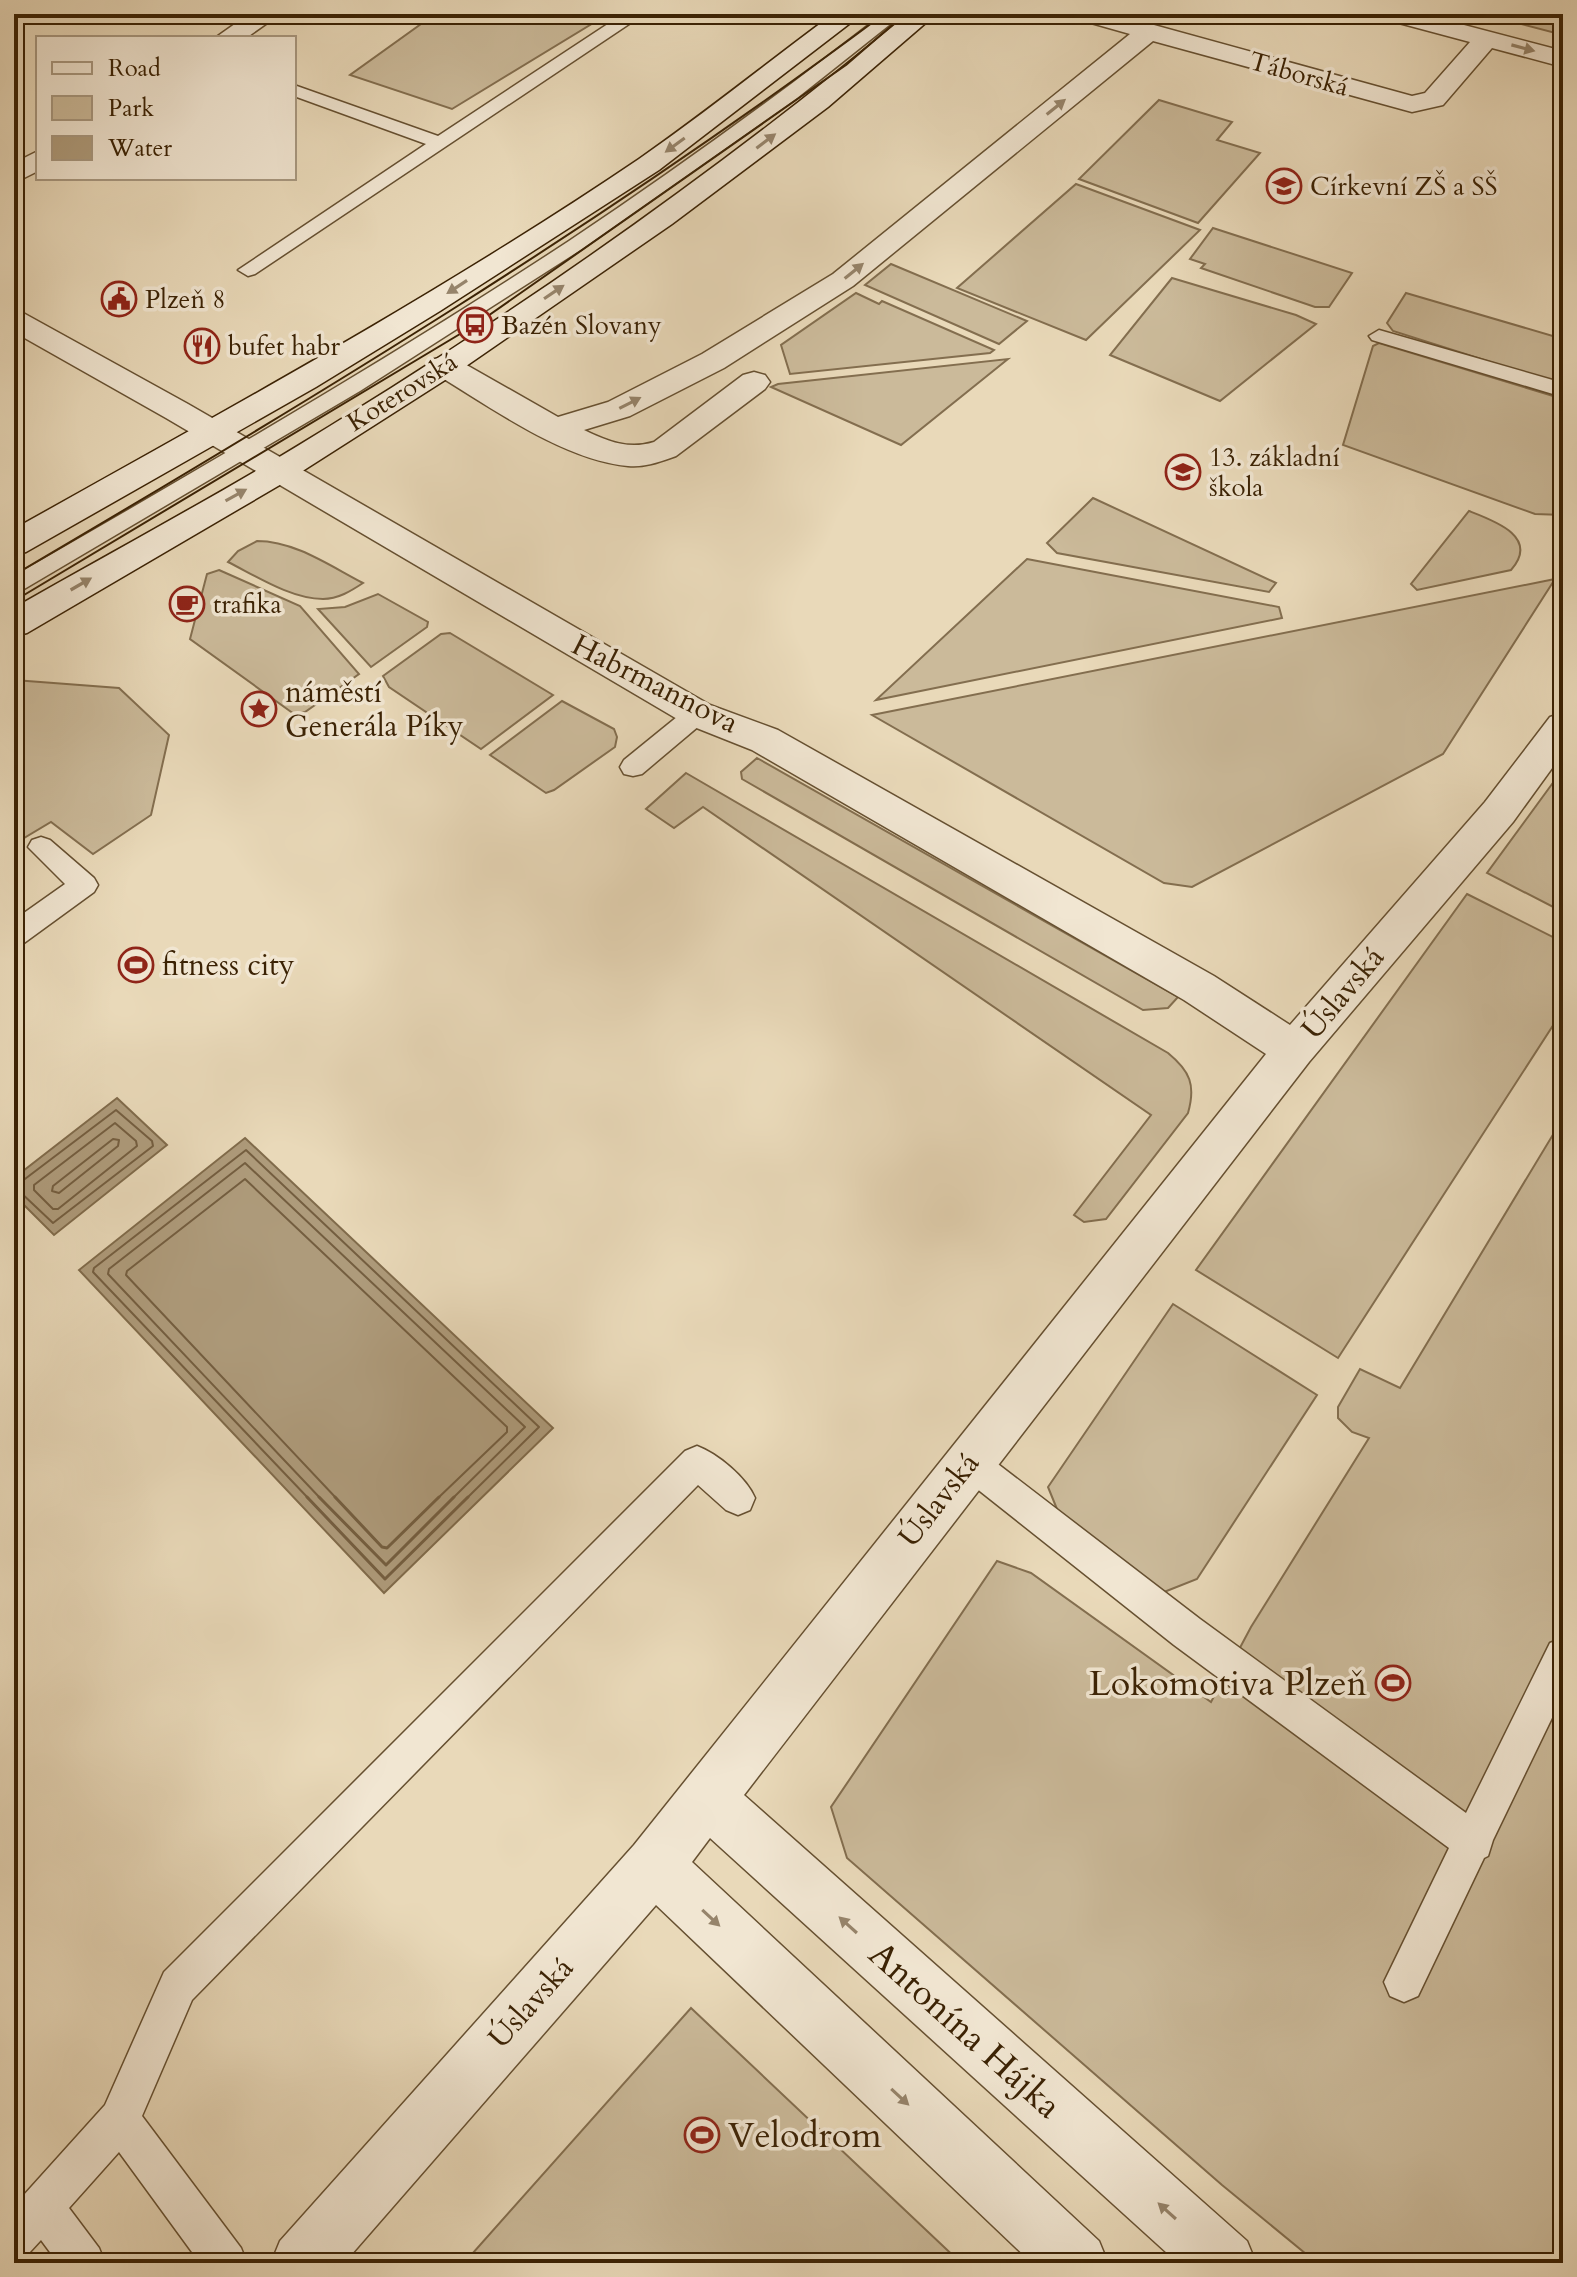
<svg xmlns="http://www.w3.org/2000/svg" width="1577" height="2277" font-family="Cardo,serif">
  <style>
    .green { fill: #cbba9a; stroke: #836e4f; stroke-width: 2 }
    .water { fill: #ae9b7b; stroke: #806b4b; stroke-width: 2 }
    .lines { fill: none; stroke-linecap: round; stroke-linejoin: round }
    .shore-far1 { stroke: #745e40; stroke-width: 2 }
    .shore { stroke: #745e40; stroke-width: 3 }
    .lane-casing { stroke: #665031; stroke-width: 3 }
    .street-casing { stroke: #665031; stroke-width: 3 }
    .secondary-casing { stroke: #3b2204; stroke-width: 3 }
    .lane { fill: #f1e6d2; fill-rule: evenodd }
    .street { fill: #f1e6d2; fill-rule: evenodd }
    .secondary { fill: #f1e6d2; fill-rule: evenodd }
    .tram { stroke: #3b2204; stroke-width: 2 }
    .oneway { fill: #96846b }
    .labels { text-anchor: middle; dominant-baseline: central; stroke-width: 7; stroke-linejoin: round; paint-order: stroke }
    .far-street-label { font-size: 26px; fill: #3b2204; stroke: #f1e6d2 }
    .far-poi-label { font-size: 26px; fill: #3b2204; stroke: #f1e6d2; text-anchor: start }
    .street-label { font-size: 30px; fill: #3b2204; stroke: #f1e6d2 }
    .poi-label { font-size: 30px; fill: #3b2204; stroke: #f1e6d2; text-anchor: start }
    .near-poi-label { font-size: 36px; fill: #3b2204; stroke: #f1e6d2; text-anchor: end }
    .near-street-label { font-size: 36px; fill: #3b2204; stroke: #f1e6d2 }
  </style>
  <rect width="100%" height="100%" fill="#e9d9b9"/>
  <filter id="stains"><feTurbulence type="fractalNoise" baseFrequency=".0025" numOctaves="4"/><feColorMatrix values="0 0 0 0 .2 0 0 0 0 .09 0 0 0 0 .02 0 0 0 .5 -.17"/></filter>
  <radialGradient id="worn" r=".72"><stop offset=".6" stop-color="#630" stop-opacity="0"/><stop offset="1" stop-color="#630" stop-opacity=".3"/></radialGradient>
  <g class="green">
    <path d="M435,14H608L452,109L350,75Z"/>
    <path d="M1483,14H1563V35Z"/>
    <path d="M1159,100L1232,122L1217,140L1260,153L1198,223L1079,179Z"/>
    <path d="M1076,184L1200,230L1086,340L957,288Z"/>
    <path d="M1213,228L1352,273L1329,307H1315L1201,268L1205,264L1190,259Z"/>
    <path d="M891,264L1027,321L999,344L865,285Z"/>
    <path d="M1172,278L1296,315L1316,324L1220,401L1110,355Z"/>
    <path d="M856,293L879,304L882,301L994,350L990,353L790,374L781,345Z"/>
    <path d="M1406,293L1563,339V385L1393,331L1387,323Z"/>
    <path d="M1379,343L1563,399V515L1535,514L1343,445L1373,346Z"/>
    <path d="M1008,359L901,445L771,387L778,384Z"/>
    <path d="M1093,498L1276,583L1269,592L1057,553L1047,543Z"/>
    <path d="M1469,511C1495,521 1540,537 1511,570L1417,590L1411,584Z"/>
    <path d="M257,541C295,541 330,566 363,583C351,591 338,599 323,599C291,599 256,576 228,562L238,551Z"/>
    <path d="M1027,559L1279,607L1282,618L876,700Z"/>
    <path d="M219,570L300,606L359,674L305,712L294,714L190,639L207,574Z"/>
    <path d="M1555,579L1443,754L1192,887L1164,883L872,715Z"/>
    <path d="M378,594L428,622L427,627L371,667L318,609L345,607Z"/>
    <path d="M450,633L553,695L481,749L389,687L383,676L441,634Z"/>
    <path d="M14,680L119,688L169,735L151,815L93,854L51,822L14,844Z"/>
    <path d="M562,701L614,729L617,737L615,747L554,790L546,793L490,755Z"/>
    <path d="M757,758L1178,997L1168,1008L1143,1010L742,779L741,772Z"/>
    <path d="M1563,769V912L1487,873Z"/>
    <path d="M686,773L1168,1053C1190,1071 1196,1085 1188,1113L1106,1219L1084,1222L1074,1215L1151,1115L703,807L674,828L646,809Z"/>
    <path d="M1467,894L1563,942V1010L1338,1358L1196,1270Z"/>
    <path d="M1563,1118V2263H1317L1222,2185L847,1858L831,1807L997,1561L1031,1573L1211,1702L1251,1627L1369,1438L1352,1432L1338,1418V1407L1360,1369L1400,1388Z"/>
    <path d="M1173,1304L1317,1395L1197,1579L1164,1592L1059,1514L1048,1487Z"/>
    <path d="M691,2008L961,2263H464Z"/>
  </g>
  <g class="water">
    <path d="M117,1098L167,1145L54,1235L14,1195V1178Z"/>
    <path d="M245,1138L553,1428L384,1593L79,1270Z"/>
  </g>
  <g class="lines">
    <g class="shore-far1">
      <path d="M116,1110L152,1141L153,1146L53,1223L18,1190L17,1185Z"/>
      <path d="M115,1123L136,1141L137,1146L58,1209H53L34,1190V1185Z"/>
      <path d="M113,1139L119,1140L118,1146L59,1193L52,1191L53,1186Z"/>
      <path d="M309,1499L93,1272L94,1268L246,1150L539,1427L466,1499"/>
      <path d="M321,1499L108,1274L109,1269L245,1163L525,1427L452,1499"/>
      <path d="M337,1499L126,1275L127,1271L245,1179L507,1427V1432L437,1499"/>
    </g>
    <g class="shore">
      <path d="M307,1497L385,1579L468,1497"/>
      <path d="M319,1497L386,1565L454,1497"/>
      <path d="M335,1497L382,1547L387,1548L439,1497"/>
    </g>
    <g class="lane-casing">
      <g id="lane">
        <path d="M623,14H644L255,274L248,276L238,270L426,144L294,96V85L438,136Z"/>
        <path d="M883,14H903L797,98L582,249L360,391L14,595V576C201,468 388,360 569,241C677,169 781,93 883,14Z"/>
        <path d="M1379,330L1563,383V397L1372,340L1369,336Z"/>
        <path d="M697,705L706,708L710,714L706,720L642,774L633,776L624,774L620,767L624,760L688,708Z"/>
        <path d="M41,837L50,840L94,878L98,885L94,892L24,943L14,946V920L65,884L28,847L32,840Z"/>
        <path d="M697,1446C718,1454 746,1477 755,1498L750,1510L738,1515L726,1510L698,1485L192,2000L142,2116L241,2248L247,2263H200L119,2152L69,2208L99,2248L105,2263H58L41,2240L29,2253L14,2259V2206L105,2105L164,1972L685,1451Z"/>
        <path d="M969,1446L981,1451L1200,1619L1466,1813L1550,1643L1563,1638V1695L1493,1840L1488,1856L1484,1858L1418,1996L1404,2002L1390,1996L1384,1982L1449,1848L1174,1645L957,1473L952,1462L957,1451Z"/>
      </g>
    </g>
    <g class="street-casing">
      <g id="street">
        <path d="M249,14H280L246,38H215Z"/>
        <path d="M1073,14H1114L1412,96L1425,93L1470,42L1384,19L1380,14H1422L1563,51V67L1492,48L1443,105L1412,112L1153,41L853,286L724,368L630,416L584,430C607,441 628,450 654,442L743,375L754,372L765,375L770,382L765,389L676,456C662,461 644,468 628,466C563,460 489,406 434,373L429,366L434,359L445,357L456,359L558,417L608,402L702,354L833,274L1130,34L1077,19Z"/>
        <path d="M38,151V171L14,183V163Z"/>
        <path d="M14,311L25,314L188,404L710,705L778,730L1214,976L1290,1025L1485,802L1550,717L1563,713V753L1513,822L1309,1062L744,1795L1247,2241L1256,2263H1178L710,1838L692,1862L1099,2241L1108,2263H1032L656,1905L344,2263H271L280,2241L634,1845L1266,1054L1184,1000L752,750L684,723L166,418L14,332Z"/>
      </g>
    </g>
    <g class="secondary-casing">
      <g id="secondary">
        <path d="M833,14H862L659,170L440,311L316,387L26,552L14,555V529C225,411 438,295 639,159C705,113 768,62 833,14Z"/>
        <path d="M908,14H936L828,107L672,224L456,373L290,479L27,633L14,636V608C98,560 183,514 266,465C490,331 707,181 908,14Z"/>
      </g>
    </g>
    <use href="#lane" class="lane"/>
    <use href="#street" class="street"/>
    <use href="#secondary" class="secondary"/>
    <g class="tram">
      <path d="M14,575C312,400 607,221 884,14"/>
      <path d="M14,601L475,325L846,65L905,14"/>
    </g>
  </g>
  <defs><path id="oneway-solid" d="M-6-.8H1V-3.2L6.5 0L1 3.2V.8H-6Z" transform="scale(2)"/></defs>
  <g class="oneway">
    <use href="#oneway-solid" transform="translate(1523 48) rotate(15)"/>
    <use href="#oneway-solid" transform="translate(1056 107) rotate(-39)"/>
    <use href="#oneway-solid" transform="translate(766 141) rotate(-37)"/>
    <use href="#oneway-solid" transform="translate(675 145) rotate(144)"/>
    <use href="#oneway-solid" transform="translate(854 271) rotate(-39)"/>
    <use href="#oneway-solid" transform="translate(457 287) rotate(147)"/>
    <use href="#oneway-solid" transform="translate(554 292) rotate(-34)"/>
    <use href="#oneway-solid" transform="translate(630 403) rotate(-27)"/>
    <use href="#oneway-solid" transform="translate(236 495) rotate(-29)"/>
    <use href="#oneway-solid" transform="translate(81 584) rotate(-30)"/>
    <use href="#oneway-solid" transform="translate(711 1918) rotate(43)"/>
    <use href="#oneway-solid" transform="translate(848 1925) rotate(-138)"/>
    <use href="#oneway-solid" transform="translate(900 2097) rotate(43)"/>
    <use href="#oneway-solid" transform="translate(1167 2211) rotate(-138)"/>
  </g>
  <defs>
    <g id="school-ring" transform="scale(1.8)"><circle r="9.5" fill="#f1e6d2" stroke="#8f2418" stroke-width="1.5"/><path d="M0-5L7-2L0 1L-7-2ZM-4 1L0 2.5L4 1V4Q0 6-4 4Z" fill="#8f2418"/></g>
    <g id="civic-ring" transform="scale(1.8)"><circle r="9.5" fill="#f1e6d2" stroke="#8f2418" stroke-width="1.5"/><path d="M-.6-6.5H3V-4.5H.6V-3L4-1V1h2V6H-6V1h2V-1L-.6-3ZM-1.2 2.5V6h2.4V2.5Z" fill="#8f2418"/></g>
    <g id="bus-ring" transform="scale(1.8)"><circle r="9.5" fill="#f1e6d2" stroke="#8f2418" stroke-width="1.5"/><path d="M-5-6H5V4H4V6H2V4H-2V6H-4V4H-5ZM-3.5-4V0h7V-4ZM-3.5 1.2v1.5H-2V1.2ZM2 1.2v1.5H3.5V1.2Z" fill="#8f2418"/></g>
    <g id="restaurant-ring" transform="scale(1.8)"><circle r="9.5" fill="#f1e6d2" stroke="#8f2418" stroke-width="1.5"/><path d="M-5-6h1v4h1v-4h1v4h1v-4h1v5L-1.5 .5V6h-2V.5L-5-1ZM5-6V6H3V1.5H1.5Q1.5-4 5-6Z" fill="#8f2418"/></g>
    <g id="cafe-ring" transform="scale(1.8)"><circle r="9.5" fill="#f1e6d2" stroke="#8f2418" stroke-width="1.5"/><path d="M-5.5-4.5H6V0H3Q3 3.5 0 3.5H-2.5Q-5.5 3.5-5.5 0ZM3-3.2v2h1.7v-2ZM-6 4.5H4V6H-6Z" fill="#8f2418"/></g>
    <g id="sight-ring" transform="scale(1.8)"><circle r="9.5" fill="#f1e6d2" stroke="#8f2418" stroke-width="1.5"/><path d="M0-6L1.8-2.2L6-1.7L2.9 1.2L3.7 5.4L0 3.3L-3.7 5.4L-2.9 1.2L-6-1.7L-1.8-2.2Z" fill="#8f2418"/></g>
    <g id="stadium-ring" transform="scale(1.8)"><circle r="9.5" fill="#f1e6d2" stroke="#8f2418" stroke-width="1.5"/><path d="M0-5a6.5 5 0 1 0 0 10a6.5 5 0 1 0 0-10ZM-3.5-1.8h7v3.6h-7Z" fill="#8f2418"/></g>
  </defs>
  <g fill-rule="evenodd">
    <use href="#school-ring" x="1284" y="186"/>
    <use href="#civic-ring" x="119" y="299"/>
    <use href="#bus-ring" x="475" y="325"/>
    <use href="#restaurant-ring" x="202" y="346"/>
    <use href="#school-ring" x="1183" y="472"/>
    <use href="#cafe-ring" x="187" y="604"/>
    <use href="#sight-ring" x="259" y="709"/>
    <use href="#stadium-ring" x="136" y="965"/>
    <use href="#stadium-ring" x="1393" y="1683"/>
    <use href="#stadium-ring" x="702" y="2135"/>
  </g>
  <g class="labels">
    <g class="far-street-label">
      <text transform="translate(1299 74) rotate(16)">Táborská</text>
      <text transform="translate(402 392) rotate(-32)">Koterovská</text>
    </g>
    <g class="far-poi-label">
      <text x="1310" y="186">Církevní ZŠ a SŠ</text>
      <text x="145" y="299">Plzeň 8</text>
      <text x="501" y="325">Bazén Slovany</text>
      <text x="228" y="346">bufet habr</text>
      <text x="1209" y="457">13. základní<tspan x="1209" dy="30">škola</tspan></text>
      <text x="213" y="604">trafika</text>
    </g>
    <g class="street-label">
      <text transform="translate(655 684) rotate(27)">Habrmannova</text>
      <text transform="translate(1343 993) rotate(-50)">Úslavská</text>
      <text transform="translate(939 1500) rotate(-52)">Úslavská</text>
      <text transform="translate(531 2003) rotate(-48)">Úslavská</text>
    </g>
    <g class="poi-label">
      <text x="285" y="692">náměstí<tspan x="285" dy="34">Generála Píky</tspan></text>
      <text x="162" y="965">fitness city</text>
    </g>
    <g class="near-poi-label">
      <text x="1367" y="1683">Lokomotiva Plzeň</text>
      <text x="728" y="2135" text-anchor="start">Velodrom</text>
    </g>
    <g class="near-street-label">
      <text transform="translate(965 2030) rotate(42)">Antonína Hájka</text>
    </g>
  </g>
  <rect width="1577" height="2277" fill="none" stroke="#e9d9b9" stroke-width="48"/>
  <rect x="16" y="16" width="1545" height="2245" fill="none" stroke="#3b2204" stroke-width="4"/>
  <rect x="24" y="24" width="1529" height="2229" fill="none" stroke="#3b2204" stroke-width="2"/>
  <rect x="36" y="36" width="260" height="144" fill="#f1e6d2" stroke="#a89880" stroke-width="2"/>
  <rect x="52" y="62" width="40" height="12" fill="#f1e6d2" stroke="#a89880" stroke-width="2"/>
  <text x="108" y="76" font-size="24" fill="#3b2204">Road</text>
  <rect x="52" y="96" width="40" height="24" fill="#cbba9a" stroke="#a89880" stroke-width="2"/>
  <text x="108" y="116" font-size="24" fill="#3b2204">Park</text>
  <rect x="52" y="136" width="40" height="24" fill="#ae9b7b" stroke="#a89880" stroke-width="2"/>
  <text x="108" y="156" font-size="24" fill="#3b2204">Water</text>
  <rect width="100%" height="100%" filter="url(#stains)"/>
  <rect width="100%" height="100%" fill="url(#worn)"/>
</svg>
